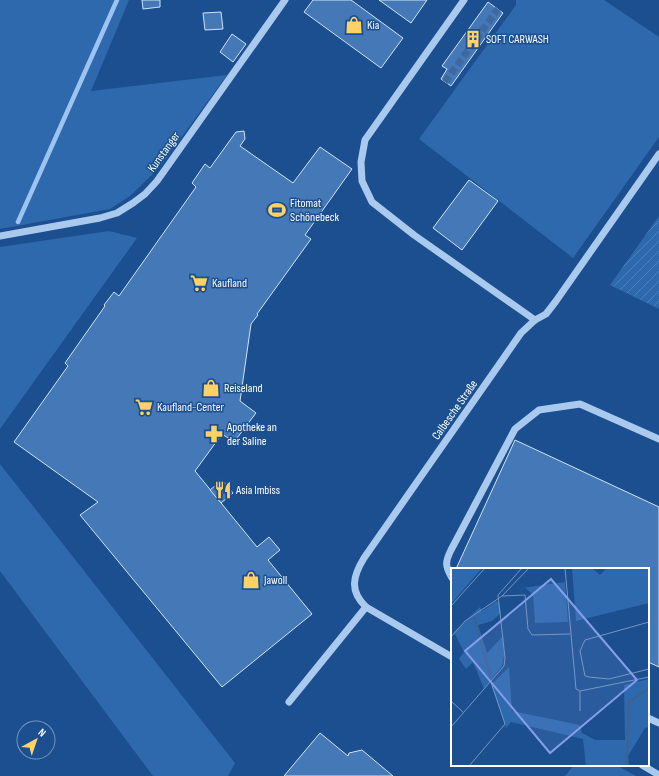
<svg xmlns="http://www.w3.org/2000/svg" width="659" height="776" font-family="'Sofia Sans Condensed',sans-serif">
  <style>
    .green { fill: #2e69ad }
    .garden { fill: url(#garden-furrows) }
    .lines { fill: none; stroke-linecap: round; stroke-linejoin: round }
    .stream { stroke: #9cc4f0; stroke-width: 4.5 }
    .building { fill: #4478b7; stroke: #cfe3fa }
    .minor-tunnel { stroke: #3d69a0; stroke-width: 7; stroke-dasharray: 7 3.5; stroke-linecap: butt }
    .minor { stroke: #a9c9ee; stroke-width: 7 }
    .labels { text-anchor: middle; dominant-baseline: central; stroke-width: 3; stroke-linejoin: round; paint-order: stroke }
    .poi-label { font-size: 12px; fill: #fff; stroke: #1b4f8f; text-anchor: start }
    .street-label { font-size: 12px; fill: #fff; stroke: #1b4f8f }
    .inset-river { fill: none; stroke: #3c6290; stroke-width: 2 }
    .inset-road { fill: none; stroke: #7695bc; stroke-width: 1 }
    .view { fill: #839eea; fill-opacity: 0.15; stroke: #839eea; stroke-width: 2 }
    .inset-edge { fill: none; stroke: #fff; stroke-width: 2 }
  </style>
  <defs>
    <pattern id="garden-furrows" width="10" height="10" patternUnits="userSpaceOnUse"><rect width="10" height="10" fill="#2e69ad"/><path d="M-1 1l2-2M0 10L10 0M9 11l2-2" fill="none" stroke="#4d80b9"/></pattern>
  </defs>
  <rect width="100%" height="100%" fill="#1b4f8f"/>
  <g class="green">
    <path d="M0,0H129L91,91L227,75L159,168L130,196L110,209L0,229Z"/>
    <path d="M516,0H604L659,37V137L573,258L419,139L516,5Z"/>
    <path d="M109,231L137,238L0,429V247Z"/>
    <path d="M0,464L235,763L228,776H153L0,571Z"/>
    <path d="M574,765H616L636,776H565Z"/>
  </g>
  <path class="garden" d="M659,216V309L610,285Z"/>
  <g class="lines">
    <path class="stream" d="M18,222L117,0"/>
  </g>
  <g class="building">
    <path d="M142,0H160V7L143,9Z"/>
    <path d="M313,0H351L403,38L381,68L304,12Z"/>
    <path d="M379,0H427L411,23Z"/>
    <path d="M488,2L503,13L451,86L441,79L447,69L442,66Z"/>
    <path d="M221,12L223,29L205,30L203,13Z"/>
    <path d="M232,34L246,44L233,62L220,52Z"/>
    <path d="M244,131L245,139L240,146L293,183L320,147L352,169L305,235L311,239L257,314L258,315L251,324L240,401L256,413L234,442L222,434L195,471L257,547L269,537L280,550L268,560L312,614L222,687L80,515L98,502L14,442L68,366L65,363L105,306L104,305L114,292L119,296L196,187L192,183L205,164L210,168L236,132Z"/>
    <path d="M469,180L498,201L462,250L433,228Z"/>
    <path d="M515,440L659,507V667L648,662V569H456Z"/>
    <path d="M222,480L233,493L221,503L210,490Z"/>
    <path d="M320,733L348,756L349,753L362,750L393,776H284Z"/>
  </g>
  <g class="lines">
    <path class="minor-tunnel" d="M445,82L498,9"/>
    <g class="minor">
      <path d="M464,0L365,140L361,162L362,181L372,202L414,235L535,320"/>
      <path d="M0,236L100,218L117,213L133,203L145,194L157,181L285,0"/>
      <path d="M452,578C445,566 445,562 451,550L515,429L539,410L580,404L659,439"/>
      <path d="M452,657L366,607C349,591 353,576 364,558L521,333L535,320L546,314L556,301L659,154"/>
      <path d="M289,702L366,607"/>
      <path d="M648,718L659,723"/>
      <path d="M642,765L659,775"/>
    </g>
  </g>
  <defs>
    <g id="shop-bare" transform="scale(1.38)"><path d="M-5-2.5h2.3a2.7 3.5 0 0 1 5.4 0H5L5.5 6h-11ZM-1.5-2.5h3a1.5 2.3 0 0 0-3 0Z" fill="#ffd166" stroke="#1b4f8f" stroke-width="2.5" paint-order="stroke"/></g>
    <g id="building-bare" transform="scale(1.38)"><path d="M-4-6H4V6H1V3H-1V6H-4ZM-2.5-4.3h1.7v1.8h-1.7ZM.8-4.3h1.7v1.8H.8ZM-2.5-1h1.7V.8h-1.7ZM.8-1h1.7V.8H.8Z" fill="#ffd166" stroke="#1b4f8f" stroke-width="2.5" paint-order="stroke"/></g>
    <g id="stadium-bare" transform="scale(1.38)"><path d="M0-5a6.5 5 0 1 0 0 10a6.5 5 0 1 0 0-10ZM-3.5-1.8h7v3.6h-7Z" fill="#ffd166" stroke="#1b4f8f" stroke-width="2.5" paint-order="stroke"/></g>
    <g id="supermarket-bare" transform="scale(1.38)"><path d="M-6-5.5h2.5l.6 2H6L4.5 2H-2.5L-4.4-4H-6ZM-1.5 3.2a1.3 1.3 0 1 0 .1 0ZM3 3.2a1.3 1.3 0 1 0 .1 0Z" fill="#ffd166" stroke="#1b4f8f" stroke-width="2.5" paint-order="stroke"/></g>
    <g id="pharmacy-bare" transform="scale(1.38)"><path d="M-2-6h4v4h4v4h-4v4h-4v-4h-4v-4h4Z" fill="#ffd166" stroke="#1b4f8f" stroke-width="2.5" paint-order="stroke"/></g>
    <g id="restaurant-bare" transform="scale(1.38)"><path d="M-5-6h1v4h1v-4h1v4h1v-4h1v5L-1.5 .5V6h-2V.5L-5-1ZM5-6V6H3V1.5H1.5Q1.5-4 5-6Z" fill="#ffd166" stroke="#1b4f8f" stroke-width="2.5" paint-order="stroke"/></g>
  </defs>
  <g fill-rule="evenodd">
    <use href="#shop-bare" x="354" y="25"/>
    <use href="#building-bare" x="473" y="39"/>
    <use href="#stadium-bare" x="277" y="210"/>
    <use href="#supermarket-bare" x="199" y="283"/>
    <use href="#shop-bare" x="211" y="388"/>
    <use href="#supermarket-bare" x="144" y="407"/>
    <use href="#pharmacy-bare" x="214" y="434"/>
    <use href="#restaurant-bare" x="223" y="490"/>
    <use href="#shop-bare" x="251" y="580"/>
  </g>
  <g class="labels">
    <g class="poi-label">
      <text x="367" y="25">Kia</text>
      <text x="486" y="39">SOFT CARWASH</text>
      <text x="290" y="203">Fitomat<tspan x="290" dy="14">Schönebeck</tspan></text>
      <text x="212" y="283">Kaufland</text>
      <text x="224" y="388">Reiseland</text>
      <text x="157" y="407">Kaufland-Center</text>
      <text x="227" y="427">Apotheke an<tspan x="227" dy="14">der Saline</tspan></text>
      <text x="236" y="490">Asia Imbiss</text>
      <text x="264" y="580">Jawoll</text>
    </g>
    <g class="street-label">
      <text transform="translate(164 152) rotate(-54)">Kunstanger</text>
      <text transform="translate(455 410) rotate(-55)">Calbesche Straße</text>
    </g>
  </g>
  <g transform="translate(451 568)">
    <rect width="198" height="198" fill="#1b4f8f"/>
    <path d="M0,0H31L0,36ZM114,14L117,54L84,55L82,27L75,20L64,21ZM45,33L48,34L50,45L41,53L27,57L36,85L52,68L53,88L51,98L33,121L22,94L15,101L8,91L13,84L3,64L29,39L31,43ZM58,99L61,143L129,157L131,165L144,172H174L173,117L198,111V159L194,160L177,188L178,198H135L132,171L60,154L55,160L40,117Z" fill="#2e69ad"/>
    <path d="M121,0H141L149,7L156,0H198V35L125,53Z" fill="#2e69ad"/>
    <path class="inset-river" d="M23,49L40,110M176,198L178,134L198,120"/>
    <path class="inset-road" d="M114,0L125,121L129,123L198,109M51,28L74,27L77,61L81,67L119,66M0,38L34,0M198,54L134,72L129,83L134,108L138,109L158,111L198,101M0,69L14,53L51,28L78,0M129,123V143M0,133L13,145M0,159L53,98L54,90L47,27L71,0M18,198L54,156L40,114"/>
    <path class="view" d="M100,11L186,112L99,185L14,83Z"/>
    <rect width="198" height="198" class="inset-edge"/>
  </g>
  <g transform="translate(36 740) rotate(40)"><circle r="19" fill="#1b4f8f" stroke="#7695bc"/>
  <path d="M0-3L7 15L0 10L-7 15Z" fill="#ffd166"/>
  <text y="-6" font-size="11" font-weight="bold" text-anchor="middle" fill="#ffffff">N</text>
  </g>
</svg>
